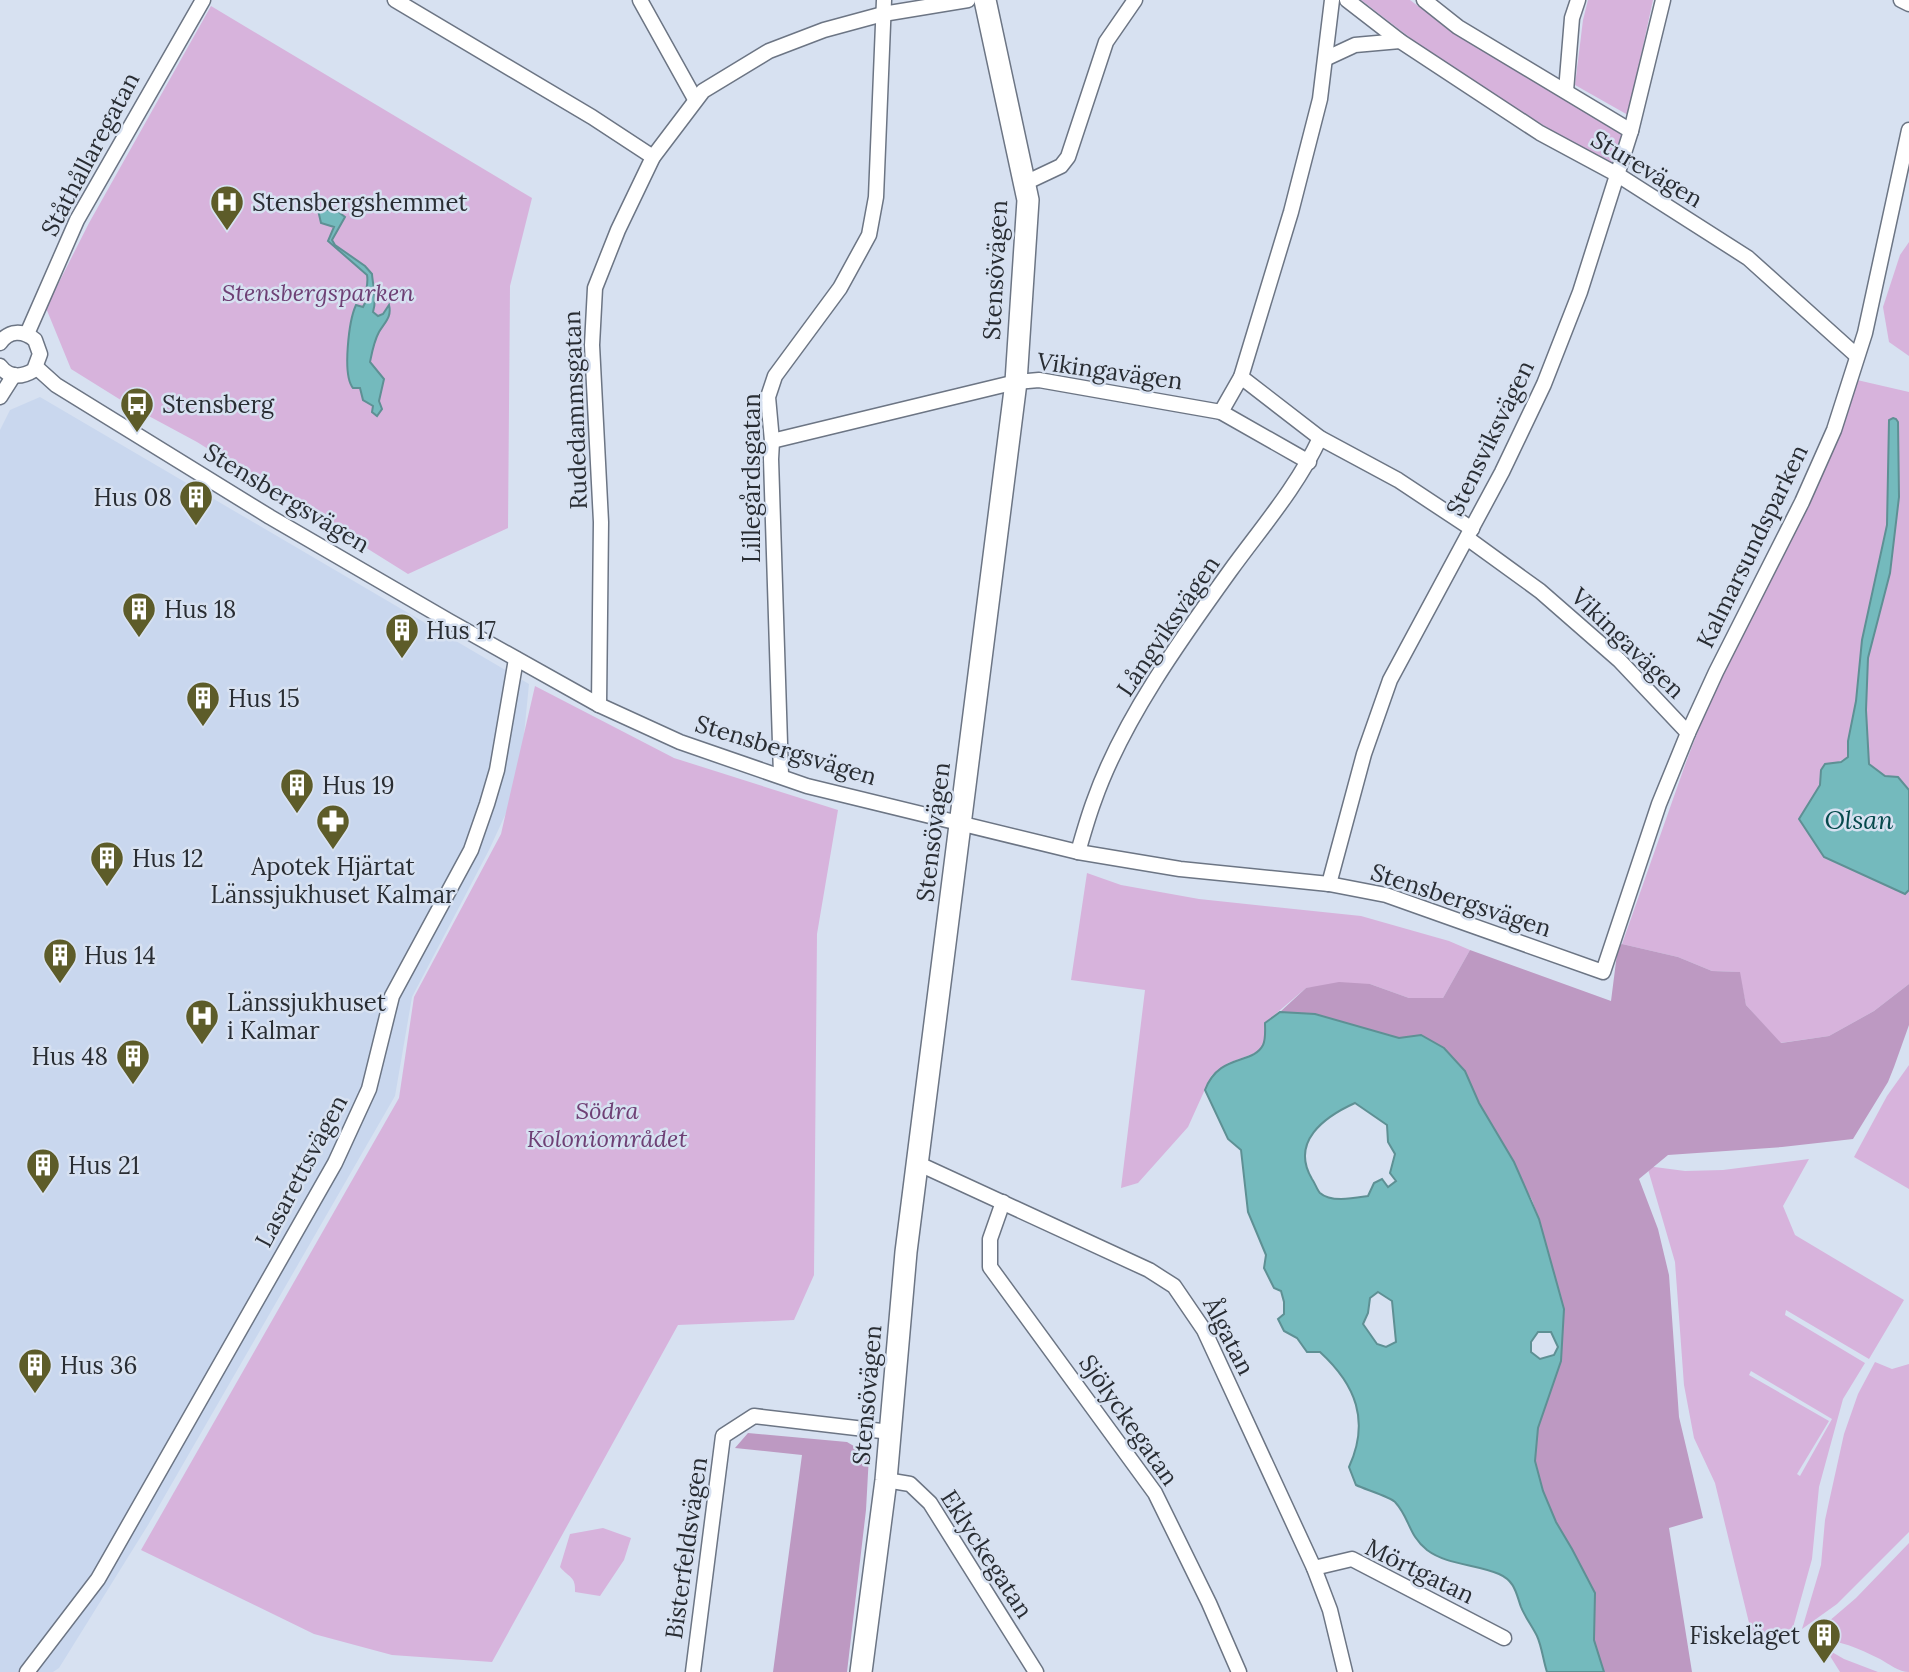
<svg xmlns="http://www.w3.org/2000/svg" width="1909" height="1672" font-family="Lora,serif">
  <style>
    .built { fill: #c9d7ee }
    .green { fill: #d7b3dc; fill-rule: evenodd }
    .forest { fill: #bd99c2 }
    .water { fill: #74babd; stroke: #5e9094; stroke-width: 2; fill-rule: evenodd }
    .lines { fill: none; stroke-linecap: round; stroke-linejoin: round }
    .street-casing { stroke: #6c7584; stroke-width: 17 }
    .secondary-casing { stroke: #6c7584; stroke-width: 24 }
    .street { stroke: #fff; stroke-width: 14 }
    .secondary { stroke: #fff; stroke-width: 21 }
    .labels { text-anchor: middle; dominant-baseline: central; stroke-width: 5; stroke-linejoin: round; paint-order: stroke }
    .street-label { font-size: 24px; fill: #292d33; stroke: #d7e1f1 }
    .poi-label { font-size: 24px; fill: #292d33; stroke: #d7e1f1; text-anchor: start }
    .park-label { font-size: 24px; font-style: italic; fill: #6e4075; stroke: #d7e1f1 }
    .water-label { font-size: 26px; font-style: italic; fill: #06494c; stroke: #d7e1f1 }
  </style>
  <rect width="100%" height="100%" fill="#d7e1f1"/>
  <path class="built" d="M40,397L529,684L519,785L489,850L412,997L395,1096L148,1525L59,1668L53,1672H0V430L10,410Z"/>
  <g class="green">
    <path d="M1361,0H1410L1456,35L1604,121L1625,137L1621,152L1613,163L1605,164L1435,57Z"/>
    <path d="M1588,0H1653L1628,115L1575,85L1583,20Z"/>
    <path d="M211,6L532,198L510,286L508,528L408,574L197,442L132,407L71,369L46,308L89,223Z"/>
    <path d="M1909,242V356L1889,342L1883,307L1900,255Z"/>
    <path d="M1857,380L1909,392V790L1898,777L1885,776L1869,764L1866,710L1868,658L1890,573L1899,497L1898,422L1889,421L1887,525L1862,640L1856,701L1848,741V757L1821,770L1820,785L1799,819L1905,894L1909,890V984L1874,1011L1829,1036L1780,1043L1746,1005L1739,972L1712,971L1678,957L1622,944L1685,765L1723,665Z"/>
    <path d="M535,686L674,758L838,810L817,934L814,1275L794,1320L678,1325L492,1662L392,1655L314,1634L141,1550L399,1098L414,997L501,834Z"/>
    <path d="M1087,873L1121,885L1199,899L1361,916L1449,941L1470,950L1443,998H1409L1370,984L1306,988L1265,1023V1042L1258,1052L1228,1063L1211,1076L1188,1127L1138,1183L1121,1188L1145,990L1071,980Z"/>
    <path d="M1909,1065V1189L1854,1157L1887,1096Z"/>
    <path d="M1809,1159L1783,1206L1795,1235L1904,1300L1869,1359L1786,1310L1785,1315L1865,1363L1843,1399L1819,1487L1812,1559L1792,1631L1768,1637L1751,1631L1715,1483L1694,1438L1684,1385L1675,1262L1647,1166L1685,1171L1723,1170ZM1751,1371L1832,1419L1800,1476L1797,1474L1829,1421L1749,1375Z"/>
    <path d="M1875,1362L1892,1369L1909,1364V1532L1837,1604L1802,1629L1821,1565L1825,1520L1844,1434L1858,1394Z"/>
    <path d="M603,1528L631,1538L624,1560L600,1596L575,1592C576,1576 569,1578 560,1567L570,1534Z"/>
    <path d="M1909,1543V1672C1899,1672 1889,1664 1880,1659C1856,1647 1833,1637 1807,1640L1856,1598Z"/>
    <path d="M1825,1648L1844,1659L1878,1672H1840Z"/>
  </g>
  <g class="forest">
    <path d="M1622,944L1678,957L1712,971L1740,972L1746,1005L1781,1043L1829,1036L1874,1011L1909,984V1025L1894,1067L1888,1082L1853,1139L1782,1147L1668,1155L1639,1179L1658,1229L1669,1275L1679,1417L1703,1518L1669,1528L1692,1672H1604L1594,1640L1595,1593L1572,1549L1556,1522L1543,1491L1535,1461L1538,1428L1561,1361L1564,1309L1539,1219L1532,1200L1479,1103L1465,1071L1421,1035L1399,1038L1315,1014L1280,1012L1306,988L1339,982L1370,984L1409,998H1443L1470,950L1611,1001L1618,946Z"/>
    <path d="M748,1433L847,1442L869,1455L866,1510L847,1672H773L802,1455L735,1448Z"/>
  </g>
  <g class="water">
    <path d="M318,210H336L345,217L332,240L335,245L365,266L372,274C373,287 377,299 373,312L378,316L383,314L389,305C392,317 385,322 379,332C374,341 372,352 370,362L384,379L379,401L382,409L377,416L372,412L373,406L363,400L360,388H353C342,375 349,320 356,305L363,307L366,301C364,292 369,285 367,275L328,241L334,227L321,223Z"/>
    <path d="M1893,418L1896,419L1898,422L1899,497L1890,573L1868,658L1866,710L1869,764L1885,776L1898,777L1909,790V890L1905,894L1824,857L1799,819L1820,785L1821,770L1825,764L1841,762L1848,757V741L1856,701L1862,640L1887,525L1889,420Z"/>
    <path d="M1280,1012L1315,1014L1399,1038L1421,1035L1444,1048L1465,1071L1479,1103L1514,1162L1539,1219L1564,1309L1561,1361L1538,1428L1535,1461L1543,1491L1556,1522L1572,1549L1595,1593L1594,1640L1604,1672H1547C1543,1660 1542,1647 1537,1636C1532,1626 1525,1617 1521,1607C1516,1593 1515,1581 1499,1574C1476,1564 1447,1565 1427,1550C1408,1535 1410,1518 1395,1502C1391,1497 1364,1489 1356,1485L1349,1467C1370,1421 1356,1385 1320,1352H1307L1297,1338L1284,1331L1278,1319L1284,1314V1302L1281,1291L1274,1288L1264,1268L1266,1255L1248,1212L1241,1150L1228,1139L1205,1090C1219,1053 1253,1065 1263,1045C1266,1039 1265,1030 1265,1023ZM1355,1103L1387,1125L1388,1142L1395,1154L1390,1173L1396,1181L1388,1187L1382,1179L1374,1183L1368,1196C1355,1198 1331,1203 1320,1193C1317,1190 1315,1183 1312,1179C1290,1142 1324,1117 1355,1103ZM1378,1292L1392,1301L1396,1342L1386,1347L1377,1344L1363,1324L1368,1313L1370,1298ZM1538,1332H1551L1558,1347L1554,1355L1540,1359L1531,1352V1342Z"/>
  </g>
  <g class="lines">
    <g class="street-casing">
      <g id="street">
        <path d="M395,0L592,117L653,157"/>
        <path d="M640,0L695,99"/>
        <path d="M1347,0L1400,41L1540,133L1618,175L1748,258L1857,356"/>
        <path d="M1424,0L1458,27L1631,131"/>
        <path d="M1901,0L1909,4"/>
        <path d="M1327,58L1355,45L1400,41"/>
        <path d="M1566,91L1572,18L1578,0"/>
        <path d="M1025,183L1061,166L1068,157L1106,42L1135,0"/>
        <path d="M27,334L77,220L203,0"/>
        <path d="M0,343C9,330 23,330 35,340L40,354L34,370C21,378 9,378 0,366"/>
        <path d="M36,367L56,385L270,517L449,621L599,705L680,742L807,786L1078,852L1180,869L1329,884L1386,895L1603,972L1659,804L1688,733L1716,672L1802,502L1834,430L1865,333L1909,130"/>
        <path d="M1241,377L1320,438L1398,480L1472,529"/>
        <path d="M0,397L14,375"/>
        <path d="M1221,412L1241,377L1291,212L1320,99L1332,0"/>
        <path d="M772,441L1016,382L1039,380L1221,412L1309,462"/>
        <path d="M1467,538L1540,591L1619,660L1688,733"/>
        <path d="M599,705L601,522L592,345L595,288L618,230L653,157L703,91L769,51L824,30L883,14L968,0"/>
        <path d="M781,775L771,459L772,441L768,397L775,376L840,288L869,235L876,197L884,0"/>
        <path d="M1078,852C1083,835 1088,817 1094,801C1122,721 1181,639 1230,571C1262,527 1297,487 1320,438"/>
        <path d="M1329,884L1364,754L1390,680L1502,472L1544,384L1580,292L1631,131L1663,0"/>
        <path d="M919,1164L1149,1270L1174,1286L1204,1330L1314,1568L1330,1610L1345,1672"/>
        <path d="M1003,1202L990,1239V1267L1155,1493L1209,1603L1239,1672"/>
        <path d="M886,1480L910,1484L930,1503L1036,1672"/>
        <path d="M1314,1568L1352,1559L1504,1638"/>
        <path d="M27,1672L98,1579L335,1163L369,1089L392,996L471,850L487,804L497,770L516,659"/>
        <path d="M693,1672L723,1436L754,1416L890,1432"/>
      </g>
    </g>
    <g class="secondary-casing">
      <path id="secondary" d="M861,1672L886,1480L906,1252L1016,382L1028,200L985,0"/>
    </g>
    <use href="#street" class="street"/>
    <use href="#secondary" class="secondary"/>
  </g>
  <defs>
    <g id="hospital-pin" transform="scale(1.75)"><path d="M0 17L-7.5 6A9.5 9.5 0 1 1 7.5 6Z" fill="#5d5c29" stroke="#d7e1f1"/><path d="M-5-5h3v3.5h4V-5h3V5h-3V1.5h-4V5h-3Z" fill="#fff"/></g>
    <g id="bus-pin" transform="scale(1.75)"><path d="M0 17L-7.5 6A9.5 9.5 0 1 1 7.5 6Z" fill="#5d5c29" stroke="#d7e1f1"/><path d="M-5-6H5V4H4V6H2V4H-2V6H-4V4H-5ZM-3.5-4V0h7V-4ZM-3.5 1.2v1.5H-2V1.2ZM2 1.2v1.5H3.5V1.2Z" fill="#fff"/></g>
    <g id="building-pin" transform="scale(1.75)"><path d="M0 17L-7.5 6A9.5 9.5 0 1 1 7.5 6Z" fill="#5d5c29" stroke="#d7e1f1"/><path d="M-4-6H4V6H1V3H-1V6H-4ZM-2.5-4.3h1.7v1.8h-1.7ZM.8-4.3h1.7v1.8H.8ZM-2.5-1h1.7V.8h-1.7ZM.8-1h1.7V.8H.8Z" fill="#fff"/></g>
    <g id="pharmacy-pin" transform="scale(1.75)"><path d="M0 17L-7.5 6A9.5 9.5 0 1 1 7.5 6Z" fill="#5d5c29" stroke="#d7e1f1"/><path d="M-2-6h4v4h4v4h-4v4h-4v-4h-4v-4h4Z" fill="#fff"/></g>
  </defs>
  <g fill-rule="evenodd">
    <use href="#hospital-pin" x="227" y="202"/>
    <use href="#bus-pin" x="137" y="404"/>
    <use href="#building-pin" x="196" y="497"/>
    <use href="#building-pin" x="139" y="609"/>
    <use href="#building-pin" x="402" y="630"/>
    <use href="#building-pin" x="203" y="698"/>
    <use href="#building-pin" x="297" y="785"/>
    <use href="#pharmacy-pin" x="333" y="821"/>
    <use href="#building-pin" x="107" y="858"/>
    <use href="#building-pin" x="60" y="955"/>
    <use href="#hospital-pin" x="202" y="1016"/>
    <use href="#building-pin" x="133" y="1056"/>
    <use href="#building-pin" x="43" y="1165"/>
    <use href="#building-pin" x="35" y="1365"/>
    <use href="#building-pin" x="1824" y="1635"/>
  </g>
  <g class="labels">
    <g class="street-label">
      <text transform="translate(90 154) rotate(-62)">Ståthållaregatan</text>
      <text transform="translate(1647 169) rotate(31)">Sturevägen</text>
      <text transform="translate(995 270) rotate(-87)">Stensövägen</text>
      <text transform="translate(1110 371) rotate(8)">Vikingavägen</text>
      <text transform="translate(575 410) rotate(-92)">Rudedammsgatan</text>
      <text transform="translate(1490 438) rotate(-64)">Stensviksvägen</text>
      <text transform="translate(751 478) rotate(-90)">Lillegårdsgatan</text>
      <text transform="translate(287 498) rotate(31)">Stensbergsvägen</text>
      <text transform="translate(1752 546) rotate(-64)">Kalmarsundsparken</text>
      <text transform="translate(1168 626) rotate(-56)">Långviksvägen</text>
      <text transform="translate(1628 643) rotate(44)">Vikingavägen</text>
      <text transform="translate(786 750) rotate(17)">Stensbergsvägen</text>
      <text transform="translate(933 832) rotate(-83)">Stensövägen</text>
      <text transform="translate(1461 900) rotate(18)">Stensbergsvägen</text>
      <text transform="translate(301 1171) rotate(-62)">Lasarettsvägen</text>
      <text transform="translate(1229 1336) rotate(63)">Ålgatan</text>
      <text transform="translate(867 1395) rotate(-85)">Stensövägen</text>
      <text transform="translate(1129 1420) rotate(55)">Sjölyckegatan</text>
      <text transform="translate(686 1548) rotate(-82)">Bisterfeldsvägen</text>
      <text transform="translate(987 1554) rotate(57)">Eklyckegatan</text>
      <text transform="translate(1420 1571) rotate(26)">Mörtgatan</text>
    </g>
    <g class="poi-label">
      <text x="252" y="202">Stensbergshemmet</text>
      <text x="162" y="404">Stensberg</text>
      <text x="172" y="497" text-anchor="end">Hus 08</text>
      <text x="164" y="609">Hus 18</text>
      <text x="426" y="630">Hus 17</text>
      <text x="228" y="698">Hus 15</text>
      <text x="322" y="785">Hus 19</text>
      <text x="132" y="858">Hus 12</text>
      <text x="333" y="866" text-anchor="middle">Apotek Hjärtat<tspan x="333" dy="28">Länssjukhuset Kalmar</tspan></text>
      <text x="84" y="955">Hus 14</text>
      <text x="227" y="1002">Länssjukhuset<tspan x="227" dy="28">i Kalmar</tspan></text>
      <text x="108" y="1056" text-anchor="end">Hus 48</text>
      <text x="68" y="1165">Hus 21</text>
      <text x="60" y="1365">Hus 36</text>
      <text x="1800" y="1635" text-anchor="end">Fiskeläget</text>
    </g>
    <g class="park-label">
      <text x="318" y="292">Stensbergsparken</text>
      <text x="607" y="1110">Södra<tspan x="607" dy="28">Koloniområdet</tspan></text>
    </g>
    <g class="water-label">
      <text x="1859" y="819">Olsan</text>
    </g>
  </g>
</svg>
